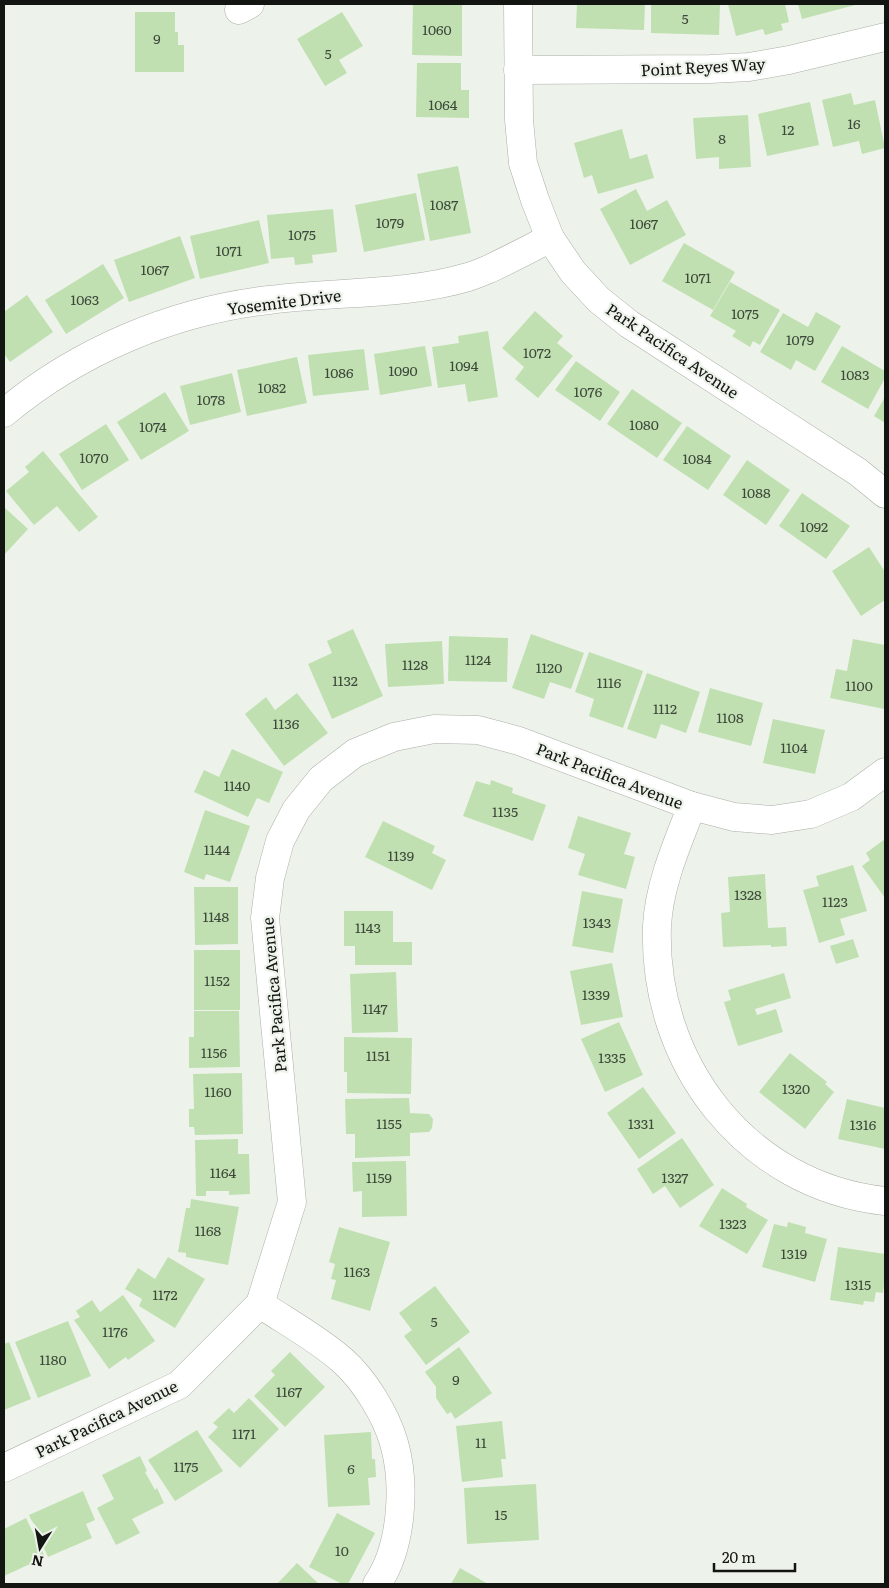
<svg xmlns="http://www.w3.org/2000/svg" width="889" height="1588" font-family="Literata,serif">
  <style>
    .building { fill: #c0e0b2 }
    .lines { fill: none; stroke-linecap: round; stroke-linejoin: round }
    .minor-casing { stroke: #aaafa7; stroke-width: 29 }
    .minor { stroke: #fff; stroke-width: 28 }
    .labels { text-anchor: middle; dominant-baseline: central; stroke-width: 4.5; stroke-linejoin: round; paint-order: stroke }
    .number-label { font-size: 14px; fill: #3e483a }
    .street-label { font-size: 16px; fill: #131512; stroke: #edf3ea }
  </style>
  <rect width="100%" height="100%" fill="#edf3ea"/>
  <g class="building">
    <path d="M413,4H462V56L412,55Z"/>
    <path d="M577,4H645L644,30L576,28Z"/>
    <path d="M651,4H720L719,35L651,33Z"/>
    <path d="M728,4H785L789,22L781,24L783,30L765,35L763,29L736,36Z"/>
    <path d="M798,4H859L802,19Z"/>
    <path d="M135,12H175V32H178V45H184V72H135Z"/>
    <path d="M342,12L363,46L339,60L347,73L325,86L297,39Z"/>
    <path d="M417,63H461V90H469V118L416,117Z"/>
    <path d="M851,93L854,105L875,100L885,148L862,154L859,141L833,147L822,100Z"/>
    <path d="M810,102L819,145L767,156L758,114Z"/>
    <path d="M748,115L751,167L719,169V157L696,159L693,118Z"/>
    <path d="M622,129L630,159L647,154L654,178L598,194L592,175L584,178L574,143Z"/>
    <path d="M458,166L471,233L430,241L417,174Z"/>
    <path d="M636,189L647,211L667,200L686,235L630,265L600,209Z"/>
    <path d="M416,193L425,240L364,252L355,205Z"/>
    <path d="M333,209L337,252L312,255L313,263L295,265L294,257L271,259L267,215Z"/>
    <path d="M259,220L269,263L200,279L190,236Z"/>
    <path d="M180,236L195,278L129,302L114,260Z"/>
    <path d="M684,243L735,272L713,310L662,281Z"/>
    <path d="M103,264L124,298L66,334L45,300Z"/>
    <path d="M730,282L780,310L760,345L753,341L750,347L732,336L736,331L710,316Z"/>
    <path d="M27,295L53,332L10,362L4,354V312Z"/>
    <path d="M535,311L563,336L557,343L573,356L538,398L515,379L524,367L502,348Z"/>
    <path d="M816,312L841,326L815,371L796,360L791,370L760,352L783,313L808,327Z"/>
    <path d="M488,331L498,397L468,402L465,384L438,388L432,347L459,343L458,336Z"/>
    <path d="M425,346L432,386L380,395L374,354Z"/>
    <path d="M842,346L885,371V378L868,409L821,382Z"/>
    <path d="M364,349L369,390L313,396L308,355Z"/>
    <path d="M297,357L307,403L247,416L237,370Z"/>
    <path d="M576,361L620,392L600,421L555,390Z"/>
    <path d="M232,373L241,412L190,425L180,386Z"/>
    <path d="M632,389L682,423L657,458L607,424Z"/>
    <path d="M165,392L189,431L141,460L117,422Z"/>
    <path d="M885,397V423L874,416Z"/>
    <path d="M106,424L129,460L82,490L59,454Z"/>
    <path d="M687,426L731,456L708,490L663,460Z"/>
    <path d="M43,451L98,517L79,532L57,506L34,525L6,491L29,472L25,467Z"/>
    <path d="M747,460L790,490L766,525L723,495Z"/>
    <path d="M802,493L850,526L826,559L779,526Z"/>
    <path d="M4,507L28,529L4,555Z"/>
    <path d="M869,547L885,572V600L861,616L832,571Z"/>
    <path d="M353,629L383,696L332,719L308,664L332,653L327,641Z"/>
    <path d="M531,634L584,653L571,689L550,682L544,699L512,688Z"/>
    <path d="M449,636L508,638L507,682L448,681Z"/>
    <path d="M853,639L885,645V701L884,709L830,698L836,669L847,671Z"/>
    <path d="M442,641L444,684L388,687L385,644Z"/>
    <path d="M589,652L643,671L623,728L589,716L594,699L575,692Z"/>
    <path d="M647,673L700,692L686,733L661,724L656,739L627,729Z"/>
    <path d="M710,688L763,703L751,746L698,732Z"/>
    <path d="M297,693L328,733L284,766L245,714L266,697L275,710Z"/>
    <path d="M773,719L825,730L815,774L763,763Z"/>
    <path d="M232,749L283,772L269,803L257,798L248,817L194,792L204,770L219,777Z"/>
    <path d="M491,780L513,788L512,793L546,805L533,841L463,816L476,781L490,785Z"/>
    <path d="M205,810L250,826L230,882L206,874L204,880L184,872Z"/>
    <path d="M578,816L631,833L624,854L635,857L626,889L578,875L585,854L568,848Z"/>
    <path d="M383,821L435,846L432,853L446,860L432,890L365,857Z"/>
    <path d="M885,839V898L862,866L870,860L866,853Z"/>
    <path d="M853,865L867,911L840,919L845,935L819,943L803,890L819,886L816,876Z"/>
    <path d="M765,874L768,928L786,927L787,946L771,947V945L723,947L721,913L730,912L728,877Z"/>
    <path d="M194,887H238V944L195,945Z"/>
    <path d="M582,891L623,899L613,953L572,946Z"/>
    <path d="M344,911H393V942H412V965H355V946H344Z"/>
    <path d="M853,939L859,957L836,964L830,946Z"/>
    <rect x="194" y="950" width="46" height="60"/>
    <path d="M612,963L623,1017L581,1025L570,971Z"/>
    <path d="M396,972L398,1032L352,1033L350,974Z"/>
    <path d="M784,973L791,998L755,1009L757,1015L776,1009L783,1032L738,1046L724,1002L731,1000L728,990Z"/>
    <path d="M194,1011H239L240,1067L189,1068V1037H194Z"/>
    <path d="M619,1022L643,1075L605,1092L581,1039Z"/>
    <path d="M344,1037L412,1038L411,1094L347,1093V1072H344Z"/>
    <path d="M790,1053L827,1082L825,1084L834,1092L805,1129L759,1092Z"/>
    <path d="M242,1073L243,1134L195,1135L194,1127H189V1109H194L193,1074Z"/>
    <path d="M643,1087L676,1133L639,1159L607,1113Z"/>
    <path d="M409,1098L410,1113L429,1114L433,1119L432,1128L429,1132L410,1133V1156L355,1158V1134H346L345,1099Z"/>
    <path d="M847,1099L885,1108V1149L838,1139Z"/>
    <path d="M682,1138L714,1185L680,1208L665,1186L653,1194L637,1169Z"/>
    <path d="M238,1139V1154H249L250,1194L229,1195V1191H206V1196H196L195,1140Z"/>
    <path d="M406,1161L407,1216L362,1217V1191L353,1192L352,1162Z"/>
    <path d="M722,1188L747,1204L746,1207L768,1220L747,1254L699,1226Z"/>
    <path d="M191,1199L239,1207L228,1265L186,1257V1253L178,1252L186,1208H190Z"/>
    <path d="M788,1222L806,1227L805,1233L827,1239L815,1282L762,1267L774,1224L787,1227Z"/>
    <path d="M339,1227L390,1242L370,1311L331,1299L336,1280L331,1279L335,1264L329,1262Z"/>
    <path d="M838,1247L885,1254V1275L883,1293L876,1292L874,1302L864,1301L863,1305L830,1300Z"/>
    <path d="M168,1257L205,1279L175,1328L139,1306L142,1299L125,1289L138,1268L155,1279Z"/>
    <path d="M435,1286L470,1332L426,1365L404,1336L412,1330L399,1313Z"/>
    <path d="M123,1295L155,1341L128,1360L126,1357L109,1369L74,1320L80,1317L76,1311L92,1300L100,1312Z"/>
    <path d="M68,1321L91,1376L38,1398L15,1342Z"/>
    <path d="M9,1342L31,1399L4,1410V1344Z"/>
    <path d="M459,1347L492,1393L455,1419L451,1412L447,1414L436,1398V1387L425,1372Z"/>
    <path d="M290,1352L325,1387L285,1427L254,1396L275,1375L271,1371Z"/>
    <path d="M249,1398L279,1429L240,1468L208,1437L218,1427L213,1423L229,1408L234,1413Z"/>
    <path d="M502,1421L506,1459H501L503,1477L462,1482L456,1426Z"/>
    <path d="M197,1430L223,1471L175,1501L148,1460Z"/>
    <path d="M371,1432L372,1459H375L376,1477L368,1478L370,1505L328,1507L324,1435Z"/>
    <path d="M140,1456L147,1471L145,1472L155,1490L157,1488L164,1503L132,1519L140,1533L116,1545L97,1508L114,1499L102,1475Z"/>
    <path d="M536,1484L539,1540L467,1544L464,1488Z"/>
    <path d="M83,1491L95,1520L86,1524L92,1538L48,1557L29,1515Z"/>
    <path d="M337,1513L375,1533L348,1584H342L309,1567Z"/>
    <path d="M26,1518L45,1557L4,1576V1529Z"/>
    <path d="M297,1563L319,1584H277Z"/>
    <path d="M460,1568L488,1584H451Z"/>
  </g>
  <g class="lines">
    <g class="minor-casing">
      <g id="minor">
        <path d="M518,4L519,120L523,163L535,200L550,238L573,272L599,300L629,324L858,472L885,494"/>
        <path d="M239,10L250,4"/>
        <path d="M518,70L710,69L749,67L789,60L885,37"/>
        <path d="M4,413C78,351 173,311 269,300C335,291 404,296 468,277C475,275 482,272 489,269C510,259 530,249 550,238"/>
        <path d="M692,806C677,844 659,885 657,926C652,1063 746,1186 885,1201"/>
        <path d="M260,1304C287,1322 317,1338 342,1360C364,1379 386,1415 394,1443C406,1485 402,1548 377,1584"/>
        <path d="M4,1468L179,1385L260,1304L292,1202L265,918L270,878L280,841L296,810L321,779L355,753L394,737L434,729L478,730L519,741L692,806L734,817L772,820L811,814L851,797L885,772"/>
      </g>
    </g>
    <use href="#minor" class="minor"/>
  </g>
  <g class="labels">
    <g class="number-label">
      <text x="685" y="18">5</text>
      <text x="437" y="29">1060</text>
      <text x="157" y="38">9</text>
      <text x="328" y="53">5</text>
      <text x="443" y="104">1064</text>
      <text x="854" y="123">16</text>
      <text x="788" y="129">12</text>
      <text x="722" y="138">8</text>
      <text x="444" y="204">1087</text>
      <text x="390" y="222">1079</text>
      <text x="644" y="223">1067</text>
      <text x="302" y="234">1075</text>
      <text x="229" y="250">1071</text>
      <text x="155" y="269">1067</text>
      <text x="698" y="277">1071</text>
      <text x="85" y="299">1063</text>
      <text x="745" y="313">1075</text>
      <text x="800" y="339">1079</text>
      <text x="537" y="352">1072</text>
      <text x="464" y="365">1094</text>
      <text x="403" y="370">1090</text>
      <text x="339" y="372">1086</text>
      <text x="855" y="374">1083</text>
      <text x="272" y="387">1082</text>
      <text x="588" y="391">1076</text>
      <text x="211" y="399">1078</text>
      <text x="644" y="424">1080</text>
      <text x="153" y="426">1074</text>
      <text x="94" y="457">1070</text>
      <text x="697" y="458">1084</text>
      <text x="756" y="492">1088</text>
      <text x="814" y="526">1092</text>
      <text x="478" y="659">1124</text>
      <text x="415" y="664">1128</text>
      <text x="549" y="667">1120</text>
      <text x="345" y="680">1132</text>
      <text x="609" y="682">1116</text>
      <text x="859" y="685">1100</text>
      <text x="665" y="708">1112</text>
      <text x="730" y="717">1108</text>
      <text x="286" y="723">1136</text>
      <text x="794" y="747">1104</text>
      <text x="237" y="785">1140</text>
      <text x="505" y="811">1135</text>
      <text x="217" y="849">1144</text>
      <text x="401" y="855">1139</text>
      <text x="748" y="894">1328</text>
      <text x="835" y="901">1123</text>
      <text x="216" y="916">1148</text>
      <text x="597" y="922">1343</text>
      <text x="368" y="927">1143</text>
      <text x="217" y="980">1152</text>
      <text x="596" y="994">1339</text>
      <text x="375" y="1008">1147</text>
      <text x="214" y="1052">1156</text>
      <text x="378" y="1055">1151</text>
      <text x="612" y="1057">1335</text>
      <text x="796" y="1088">1320</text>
      <text x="218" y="1091">1160</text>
      <text x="389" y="1123">1155</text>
      <text x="641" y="1123">1331</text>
      <text x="863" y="1124">1316</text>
      <text x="223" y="1172">1164</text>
      <text x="379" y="1177">1159</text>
      <text x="675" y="1177">1327</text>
      <text x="733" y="1223">1323</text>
      <text x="208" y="1230">1168</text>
      <text x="794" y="1253">1319</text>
      <text x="357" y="1271">1163</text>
      <text x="858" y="1284">1315</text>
      <text x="165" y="1294">1172</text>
      <text x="434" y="1321">5</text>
      <text x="115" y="1331">1176</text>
      <text x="53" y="1359">1180</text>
      <text x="456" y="1379">9</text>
      <text x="289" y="1391">1167</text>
      <text x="244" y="1433">1171</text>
      <text x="481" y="1442">11</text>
      <text x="186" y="1466">1175</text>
      <text x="351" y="1468">6</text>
      <text x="501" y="1514">15</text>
      <text x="342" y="1550">10</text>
    </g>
    <g class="street-label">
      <text transform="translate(703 66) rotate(-3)">Point Reyes Way</text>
      <text transform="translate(284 301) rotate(-7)">Yosemite Drive</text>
      <text transform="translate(673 350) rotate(34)">Park Pacifica Avenue</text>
      <text transform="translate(610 775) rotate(21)">Park Pacifica Avenue</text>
      <text transform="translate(273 995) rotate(-95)">Park Pacifica Avenue</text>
      <text transform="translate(106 1418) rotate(-26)">Park Pacifica Avenue</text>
    </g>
  </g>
  <rect width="889" height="1588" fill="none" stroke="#131512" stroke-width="10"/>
  <g transform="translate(40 1548) rotate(191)" stroke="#edf3ea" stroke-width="4" paint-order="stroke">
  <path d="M0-4L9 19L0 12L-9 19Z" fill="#131512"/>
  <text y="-8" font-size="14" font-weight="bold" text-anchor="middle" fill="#131512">N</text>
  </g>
  <path d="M714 1563v8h81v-8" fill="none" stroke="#131512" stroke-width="2.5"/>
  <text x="722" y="1563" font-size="15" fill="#131512" stroke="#edf3ea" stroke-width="4" paint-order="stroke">20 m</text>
</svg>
